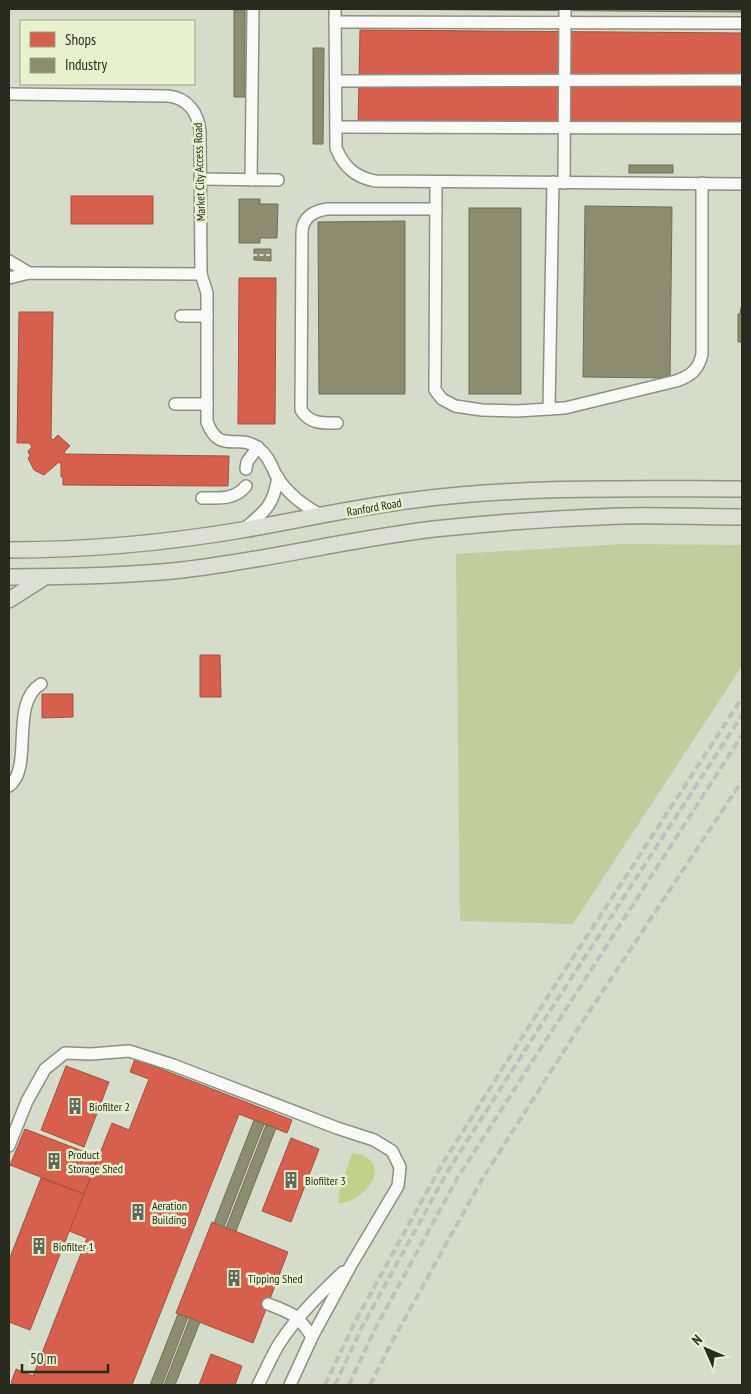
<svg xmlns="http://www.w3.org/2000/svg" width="751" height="1394" font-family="'PT Sans Narrow',sans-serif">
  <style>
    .green { fill: #c0cd9d }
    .water { fill: #c0d288 }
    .shops { fill: #d6604d; stroke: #a2503f }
    .industry { fill: #8c8c6e; stroke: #6e6f56 }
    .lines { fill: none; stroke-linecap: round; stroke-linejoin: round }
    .minor-casing { stroke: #8c9182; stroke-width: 14 }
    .major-casing { stroke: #90967f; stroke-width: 18 }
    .path { stroke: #d9dad5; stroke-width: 2; stroke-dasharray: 4 2.5; stroke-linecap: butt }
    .minor { stroke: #f9faf7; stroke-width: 11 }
    .major { stroke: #dcdfd3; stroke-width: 15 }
    .rail { stroke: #bec0bb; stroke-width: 4; stroke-dasharray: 8 4; stroke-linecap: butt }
    .labels { text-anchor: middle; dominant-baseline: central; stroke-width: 5; stroke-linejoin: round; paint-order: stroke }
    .street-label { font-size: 12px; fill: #272a1d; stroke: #e7f1ce }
    .poi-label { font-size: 12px; fill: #272a1d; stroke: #e7f1ce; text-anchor: start }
  </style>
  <rect width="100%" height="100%" fill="#d6dcca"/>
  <path class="green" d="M623,544L742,545V666L573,924L460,921L456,554Z"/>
  <path class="water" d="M352,1153C399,1160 363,1204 338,1203L340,1189Z"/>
  <g class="shops">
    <path d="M360,30L742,33V128L358,126Z"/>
    <rect x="71" y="196" width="82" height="28"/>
    <path d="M239,278H276L275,424H238Z"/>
    <path d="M19,312H53L51,438L53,440L58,435L70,446L64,452L65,454L229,456L228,486L63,485V477H61V464L59,462L44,475L34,470L28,458L30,456L28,451L32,447L29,443H17Z"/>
    <path d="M200,655H220L221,697H200Z"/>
    <path d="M42,694H73V717L42,718Z"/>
    <path d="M135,1059L292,1120L287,1133L239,1114L132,1385H18L11,1383L16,1369L33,1376L87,1238L69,1231L112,1123L129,1130L149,1079L130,1072Z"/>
    <path d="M66,1066L109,1082L84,1147L41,1130Z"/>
    <path d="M25,1129L98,1157L84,1194L10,1165Z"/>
    <path d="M291,1138L319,1149L291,1222L262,1211Z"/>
    <path d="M41,1178L84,1194L30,1330L9,1322V1260Z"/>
    <path d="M212,1222L288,1252L253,1343L176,1313Z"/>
    <path d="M211,1354L242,1366L235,1385H199Z"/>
  </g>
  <g class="industry">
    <path d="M348,9H742V12Z"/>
    <rect x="234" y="10" width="11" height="87"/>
    <path d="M313,48H324L323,144H313Z"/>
    <rect x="629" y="165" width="44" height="8"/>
    <path d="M239,199H260V204H278L277,238H260V243H239Z"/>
    <path d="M585,206L672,207L670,378L583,377Z"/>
    <rect x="469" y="208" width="52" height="186"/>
    <path d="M405,221V394H319L318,222Z"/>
    <path d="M254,249H271V261L254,260Z"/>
    <path d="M741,307H742V342H738V314H740Z"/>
    <path d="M254,1120L264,1124L224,1227L214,1223Z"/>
    <path d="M266,1125L276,1128L236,1231L226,1228Z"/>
    <path d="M178,1314L188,1317L162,1385H150Z"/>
    <path d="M190,1318L200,1322L175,1385H164Z"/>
  </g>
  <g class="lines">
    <g class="minor-casing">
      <g id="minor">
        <path d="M335,9L336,148C344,167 355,177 375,181L742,184"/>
        <path d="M335,22L742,23"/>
        <path d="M336,81L742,80"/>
        <path d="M9,94L168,96C188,98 198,113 200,131L201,274"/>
        <path d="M336,127L742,128"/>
        <path d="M200,179L278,180"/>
        <path d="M251,180L253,9"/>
        <path d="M436,182L435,390L442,399L455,406L482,410L517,411L565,408L676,381C691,376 699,369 702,354V183"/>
        <path d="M564,183L565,11"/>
        <path d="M9,261L29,273"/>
        <path d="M9,278L29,273L201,274L207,293V422C220,456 238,432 258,448C269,456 271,466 277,477C288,494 304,506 321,515"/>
        <path d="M181,316H207"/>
        <path d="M175,404H207"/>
        <path d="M549,409L553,182"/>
        <path d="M337,423C322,423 310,424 301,410L302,233C302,218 313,211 327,209H436"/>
        <path d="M246,469L247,462L258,447"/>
        <path d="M202,498C218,498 235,500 246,486"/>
        <path d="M243,530C265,511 273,507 278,477"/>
        <path d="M9,786C34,768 9,703 41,684"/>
        <path d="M9,1146L27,1101L45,1069L65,1053L91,1054L129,1051L173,1065L337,1128L374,1140L392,1151L400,1167L398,1186L351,1265L312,1337L290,1385"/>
        <path d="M268,1304C292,1313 298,1315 312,1337"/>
        <path d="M258,1385C265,1372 271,1357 279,1344C297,1316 320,1294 343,1272"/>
      </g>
    </g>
    <g class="major-casing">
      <g id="major">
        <path d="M9,550C87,550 165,543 242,530C299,520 356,507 414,500C522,486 633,489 742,489"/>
        <path d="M9,577C67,577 125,576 182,570C270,560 356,537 444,528C503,522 562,518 621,516C661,515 702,517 742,517"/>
        <path d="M9,600L45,577"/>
      </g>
    </g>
    <g class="path">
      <path d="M279,263H291"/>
      <path d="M279,270L280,212C299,211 300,197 310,184C314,177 320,172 327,167"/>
      <path d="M64,352H195V354"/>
      <path d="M218,359H233"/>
      <path d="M233,430V255H279"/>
      <path d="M194,435V414"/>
    </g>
    <use href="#minor" class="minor"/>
    <use href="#major" class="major"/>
    <g class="rail">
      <path d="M325,1385L355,1322L441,1166L552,990L742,698"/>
      <path d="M335,1385L363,1325L448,1171L559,997L742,715"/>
      <path d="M349,1385L375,1329L458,1177L742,735"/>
      <path d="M370,1385L394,1338L481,1181L585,1018L742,781"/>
    </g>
  </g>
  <defs>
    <g id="building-bare" transform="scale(1.35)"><path d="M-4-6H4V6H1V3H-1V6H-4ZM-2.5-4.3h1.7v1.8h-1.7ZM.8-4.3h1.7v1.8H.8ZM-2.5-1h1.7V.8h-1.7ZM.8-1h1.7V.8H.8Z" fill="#64685a" stroke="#e7f1ce" stroke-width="2.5" paint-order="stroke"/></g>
  </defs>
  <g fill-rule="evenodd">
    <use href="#building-bare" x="75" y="1106"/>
    <use href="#building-bare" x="54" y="1161"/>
    <use href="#building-bare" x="291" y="1180"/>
    <use href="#building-bare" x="138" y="1212"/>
    <use href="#building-bare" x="39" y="1246"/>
    <use href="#building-bare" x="234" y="1278"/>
  </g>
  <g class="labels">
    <g class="street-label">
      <text transform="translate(199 172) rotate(-92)">Market City Access Road</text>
      <text transform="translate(374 507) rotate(-10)">Ranford Road</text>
    </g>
    <g class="poi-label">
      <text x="89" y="1106">Biofilter 2</text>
      <text x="68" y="1154">Product<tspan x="68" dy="14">Storage Shed</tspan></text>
      <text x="305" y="1180">Biofilter 3</text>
      <text x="152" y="1205">Aeration<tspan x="152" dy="14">Building</tspan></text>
      <text x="53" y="1246">Biofilter 1</text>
      <text x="248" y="1278">Tipping Shed</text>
    </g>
  </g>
  <rect width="751" height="1394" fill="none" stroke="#272a1d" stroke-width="20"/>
  <rect x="20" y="20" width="175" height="65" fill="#e7f1ce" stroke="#9aa187"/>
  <rect x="30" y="32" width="25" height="15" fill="#d6604d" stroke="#9aa187"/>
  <text x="65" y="45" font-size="15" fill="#272a1d">Shops</text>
  <rect x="30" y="58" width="25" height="15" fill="#8c8c6e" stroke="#9aa187"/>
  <text x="65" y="70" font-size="15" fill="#272a1d">Industry</text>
  <g transform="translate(706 1349) rotate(315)" stroke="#e7f1ce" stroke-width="4" paint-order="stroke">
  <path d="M0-4L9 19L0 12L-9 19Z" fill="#272a1d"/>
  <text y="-8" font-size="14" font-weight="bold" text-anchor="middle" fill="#272a1d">N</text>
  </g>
  <path d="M22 1364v8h86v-8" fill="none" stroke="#272a1d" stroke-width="2.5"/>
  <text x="30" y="1364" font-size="15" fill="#272a1d" stroke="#e7f1ce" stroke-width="4" paint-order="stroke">50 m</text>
</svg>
